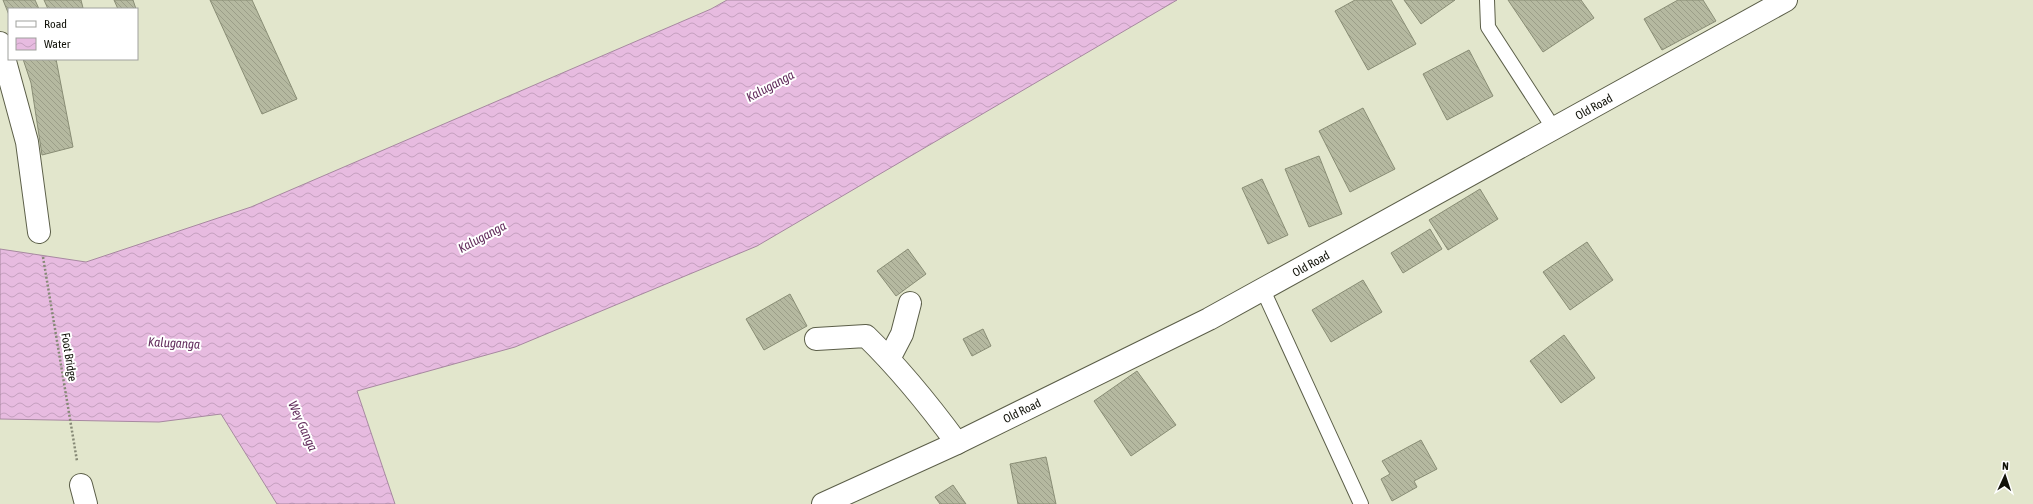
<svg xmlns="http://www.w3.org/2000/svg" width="2033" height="504" font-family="'Asap Condensed',sans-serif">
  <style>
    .water { fill: url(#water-waves); stroke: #a789a0 }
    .building { fill: url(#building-back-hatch); stroke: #898d75 }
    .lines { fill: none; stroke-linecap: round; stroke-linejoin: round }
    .service-casing { stroke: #5b5e48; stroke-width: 16 }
    .minor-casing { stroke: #5b5e48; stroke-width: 24 }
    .path { stroke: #868976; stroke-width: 2.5; stroke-dasharray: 2 2; stroke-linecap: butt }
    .service { stroke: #fff; stroke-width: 14 }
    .minor { stroke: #fff; stroke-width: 22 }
    .labels { text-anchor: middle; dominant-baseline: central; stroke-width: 4; stroke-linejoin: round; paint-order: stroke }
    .street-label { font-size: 12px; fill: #12130a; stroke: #fff }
    .water-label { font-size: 13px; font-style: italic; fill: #642f5e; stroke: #fff }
  </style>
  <defs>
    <pattern id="water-waves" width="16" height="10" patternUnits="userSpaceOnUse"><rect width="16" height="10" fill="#e7bbe0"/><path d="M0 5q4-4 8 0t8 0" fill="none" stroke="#c5a0bf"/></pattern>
    <pattern id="building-back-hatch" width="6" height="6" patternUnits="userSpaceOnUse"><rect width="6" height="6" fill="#b5b9a0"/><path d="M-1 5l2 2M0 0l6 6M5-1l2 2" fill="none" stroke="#9b9e88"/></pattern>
  </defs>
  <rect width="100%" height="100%" fill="#e2e6cc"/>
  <path class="water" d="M727,0H1177L757,246L515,347L357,391L395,504H277L221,414L159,422L0,419V249L86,262L251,207L711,9Z"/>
  <g class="building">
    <path d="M3,0H35L39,9H9V15Z"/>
    <path d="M44,0H81L83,8L48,9Z"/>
    <path d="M114,0H133L136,9H118Z"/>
    <path d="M210,0H252L297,99L262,114Z"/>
    <path d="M1355,0H1391L1416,44L1368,70L1335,11Z"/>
    <path d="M1404,0H1455L1421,24Z"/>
    <path d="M1508,0H1581L1594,18L1543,52Z"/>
    <path d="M1678,0H1703L1716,21L1662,50L1644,19Z"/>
    <path d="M1469,50L1493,96L1447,120L1423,74Z"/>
    <path d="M23,59H56L73,147L42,155L31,83Z"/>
    <path d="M1363,108L1395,169L1350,192L1319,131Z"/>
    <path d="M1319,156L1342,214L1309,227L1285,169Z"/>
    <path d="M1262,179L1288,235L1268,244L1242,188Z"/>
    <path d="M1480,189L1498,219L1448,250L1429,220Z"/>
    <path d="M1430,229L1442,249L1403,273L1391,253Z"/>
    <path d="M1587,242L1613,280L1570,310L1543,272Z"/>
    <path d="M908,249L926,274L896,296L877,271Z"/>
    <path d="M1363,280L1382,312L1331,342L1312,310Z"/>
    <path d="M790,294L807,326L764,350L746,319Z"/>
    <path d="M983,329L991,346L972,356L963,339Z"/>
    <path d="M1564,335L1595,378L1561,403L1530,361Z"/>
    <path d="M1137,371L1176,425L1131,456L1094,401Z"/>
    <path d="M1421,440L1437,469L1414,481L1417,487L1392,501L1381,479L1390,474L1382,461Z"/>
    <path d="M1046,457L1056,504H1018L1010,464Z"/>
    <path d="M953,485L966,504H940L935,497Z"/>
  </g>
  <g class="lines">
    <g class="service-casing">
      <g id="service">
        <path d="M1487,0L1488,27L1554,129"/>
        <path d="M1263,290L1361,504"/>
      </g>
    </g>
    <g class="minor-casing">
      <g id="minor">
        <path d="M0,43L27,142L39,232"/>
        <path d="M816,339L866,336C900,369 929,405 957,443"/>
        <path d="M889,359L902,334L910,303"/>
        <path d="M81,485L86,504"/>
        <path d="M823,504L957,443L1209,319L1786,0"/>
      </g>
    </g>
    <path class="path" d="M43,257L77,461"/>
    <use href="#service" class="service"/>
    <use href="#minor" class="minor"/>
  </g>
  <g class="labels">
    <g class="street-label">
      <text transform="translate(1594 107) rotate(-29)">Old Road</text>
      <text transform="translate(1311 264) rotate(-29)">Old Road</text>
      <text transform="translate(69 357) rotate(81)">Foot Bridge</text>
      <text transform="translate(1022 411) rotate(-26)">Old Road</text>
    </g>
    <g class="water-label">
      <text transform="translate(770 86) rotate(-28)">Kaluganga</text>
      <text transform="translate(482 237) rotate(-28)">Kaluganga</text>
      <text transform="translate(174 343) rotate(3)">Kaluganga</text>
      <text transform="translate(303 426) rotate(66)">Wey Ganga</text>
    </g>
  </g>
  <rect x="8" y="8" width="130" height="52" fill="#ffffff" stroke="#a0a19d"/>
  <rect x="16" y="21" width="20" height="6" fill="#ffffff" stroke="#a0a19d"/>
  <text x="44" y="28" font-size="12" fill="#12130a">Road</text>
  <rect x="16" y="38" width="20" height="12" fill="url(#water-waves)" stroke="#a0a19d"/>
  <text x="44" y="48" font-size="12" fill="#12130a">Water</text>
  <g transform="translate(2005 476) rotate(3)" stroke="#ffffff" stroke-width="3" paint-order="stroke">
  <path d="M0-3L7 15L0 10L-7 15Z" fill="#12130a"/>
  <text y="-6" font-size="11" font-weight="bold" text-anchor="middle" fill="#12130a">N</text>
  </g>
</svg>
